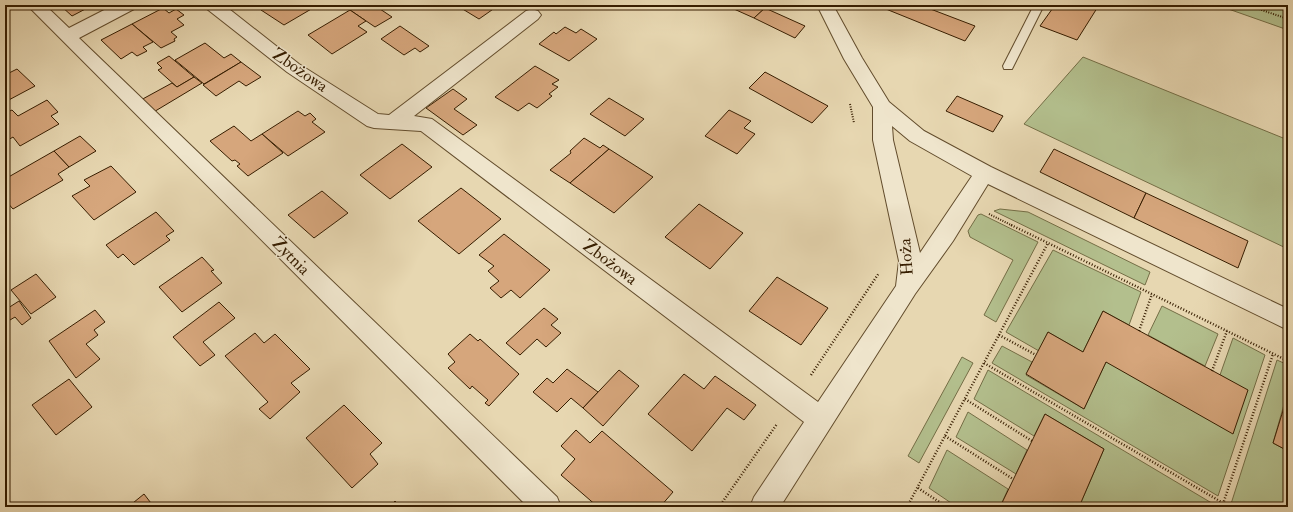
<svg xmlns="http://www.w3.org/2000/svg" width="1293" height="512" font-family="'IM FELL Double Pica',serif">
  <style>
    .green { fill: #b3bf8d; stroke: #746e46 }
    .building { fill: #d6a67c; stroke: #361d00 }
    .lines { fill: none; stroke-linecap: round; stroke-linejoin: round }
    .service-casing { stroke: #624c2c; stroke-width: 2 }
    .minor-casing { stroke: #624c2c; stroke-width: 2 }
    .path-far1 { stroke: #361d00; stroke-width: 2; stroke-dasharray: 1 1.5; stroke-linecap: butt }
    .path { stroke: #361d00; stroke-width: 2.5; stroke-dasharray: 1 2; stroke-linecap: butt }
    .service { fill: #efe5cc; fill-rule: evenodd }
    .minor { fill: #efe5cc; fill-rule: evenodd }
    .labels { text-anchor: middle; dominant-baseline: central; stroke-width: 3; stroke-linejoin: round; paint-order: stroke }
    .street-label { font-size: 17px; fill: #361d00; stroke: #efe5cc }
  </style>
  <rect width="100%" height="100%" fill="#e7d7b1"/>
  <filter id="stains"><feTurbulence type="fractalNoise" baseFrequency=".005" numOctaves="4"/><feColorMatrix values="0 0 0 0 .2 0 0 0 0 .09 0 0 0 0 .02 0 0 0 .5 -.17"/></filter>
  <radialGradient id="worn" r=".72"><stop offset=".6" stop-color="#630" stop-opacity="0"/><stop offset="1" stop-color="#630" stop-opacity=".3"/></radialGradient>
  <g class="green">
    <path d="M1217,5H1288V30Z"/>
    <path d="M1083,57L1288,140V249L1024,124Z"/>
    <path d="M1000,209L1028,212L1150,272L1145,285L994,211Z"/>
    <path d="M981,214L1038,242L996,322L984,315L1013,260L970,237L968,231L978,215Z"/>
    <path d="M1053,250L1141,292L1129,325L1103,311L1083,352L1048,332L1039,351L1006,332Z"/>
    <path d="M1162,306L1218,334L1205,366L1148,335Z"/>
    <path d="M1233,338L1265,355L1218,496L992,363L1002,346L1032,362L1026,375L1084,409L1106,362L1220,375Z"/>
    <path d="M962,357L973,363L919,463L908,456Z"/>
    <path d="M1277,360L1288,365V402L1285,401L1273,443L1288,451V507H1230Z"/>
    <path d="M988,370L1215,505V507H1079L1104,449L1045,414L1034,436L974,399Z"/>
    <path d="M968,412L1027,450L1016,474L956,437Z"/>
    <path d="M947,450L1008,489L1000,507H957L929,488Z"/>
  </g>
  <g class="building">
    <path d="M63,5H93L72,16L61,6Z"/>
    <path d="M270,5H308L313,8L284,25L261,10Z"/>
    <path d="M359,5H374L392,17L375,27L350,10Z"/>
    <path d="M456,5H499L479,19Z"/>
    <path d="M725,5H759L765,8L754,18Z"/>
    <path d="M876,5H920L975,26L965,41Z"/>
    <path d="M1055,5H1099L1077,40L1040,26Z"/>
    <path d="M163,8L169,13L176,9L184,15L177,19L184,25L171,32L177,37L174,39L175,41L161,48L132,24Z"/>
    <path d="M765,8L805,26L795,38L754,18Z"/>
    <path d="M350,10L366,21L358,26L367,32L332,54L308,35Z"/>
    <path d="M132,24L153,42L143,47L147,51L137,56L132,52L121,59L101,40Z"/>
    <path d="M400,26L429,46L420,52L415,48L404,55L381,39Z"/>
    <path d="M565,27L576,33L581,29L597,39L569,61L539,44L554,32L556,34Z"/>
    <path d="M205,43L224,58L231,54L241,62L204,84L175,60Z"/>
    <path d="M169,56L175,61L194,77L177,87L158,70L162,68L157,63Z"/>
    <path d="M241,62L261,77L246,86L239,81L216,96L203,85Z"/>
    <path d="M535,66L559,80L552,84L558,87L549,94L552,96L537,108L529,103L518,111L495,97Z"/>
    <path d="M17,69L35,86L5,102V75Z"/>
    <path d="M765,72L828,106L812,123L749,88Z"/>
    <path d="M194,77L202,83L152,113L139,101L172,83L177,87Z"/>
    <path d="M453,89L467,99L454,109L477,125L463,135L426,108Z"/>
    <path d="M957,96L1003,116L993,132L946,111Z"/>
    <path d="M609,98L644,119L625,136L590,114Z"/>
    <path d="M47,100L58,112L51,116L59,124L20,146L13,137L8,140L5,137V113L12,110L18,116Z"/>
    <path d="M729,110L751,121L744,128L755,134L737,154L705,136Z"/>
    <path d="M298,111L305,116L310,113L316,119L312,122L325,132L288,156L262,134Z"/>
    <path d="M234,126L251,141L262,134L283,153L248,176L237,166L240,164L235,160L232,161L210,141Z"/>
    <path d="M80,136L96,151L69,167L54,151Z"/>
    <path d="M584,138L600,148L603,145L609,149L570,183L550,170L571,153L570,151Z"/>
    <path d="M402,144L432,167L390,199L360,175Z"/>
    <path d="M609,149L653,177L614,213L570,183Z"/>
    <path d="M1054,149L1146,193L1134,218L1040,172Z"/>
    <path d="M54,151L69,167L58,174L63,180L13,209L5,200V179Z"/>
    <path d="M111,166L136,192L94,220L72,196L90,186L84,180Z"/>
    <path d="M461,188L501,219L459,254L418,221Z"/>
    <path d="M322,191L348,213L314,238L288,215Z"/>
    <path d="M1146,193L1248,241L1238,268L1134,218Z"/>
    <path d="M699,204L743,233L710,269L665,237Z"/>
    <path d="M156,212L174,231L166,236L170,240L134,265L123,254L118,258L106,245Z"/>
    <path d="M504,234L550,270L520,298L511,290L501,298L490,288L499,281L488,271L494,266L479,255Z"/>
    <path d="M202,257L214,270L211,271L222,283L182,312L159,287Z"/>
    <path d="M36,274L56,297L31,314L11,290Z"/>
    <path d="M777,277L828,308L801,345L749,311Z"/>
    <path d="M19,301L31,318L22,325L15,317L5,323V310Z"/>
    <path d="M219,302L235,318L203,342L215,355L200,366L173,337Z"/>
    <path d="M544,308L558,319L551,325L561,333L546,347L537,339L520,355L506,343Z"/>
    <path d="M95,310L105,322L94,330L98,335L86,344L100,359L76,378L49,341Z"/>
    <path d="M1103,311L1248,390L1233,434L1106,362L1084,409L1026,374L1048,332L1083,352Z"/>
    <path d="M255,333L264,343L275,334L310,369L291,383L300,392L270,419L259,409L268,402L225,356Z"/>
    <path d="M470,334L478,341L480,339L519,374L489,406L485,403L488,400L472,386L470,389L448,368L455,362L448,354Z"/>
    <path d="M567,369L598,392L583,408L571,398L557,412L533,392L547,378L553,383Z"/>
    <path d="M619,370L639,386L603,426L583,408Z"/>
    <path d="M684,374L704,389L715,376L756,405L744,420L727,408L692,451L648,414Z"/>
    <path d="M69,379L92,407L56,435L32,405Z"/>
    <path d="M1286,401L1288,402V451L1273,443Z"/>
    <path d="M344,405L382,443L370,454L378,464L352,488L306,438Z"/>
    <path d="M1045,414L1104,449L1079,507H1000Z"/>
    <path d="M576,430L590,443L602,431L673,492L660,507H598L561,475L575,459L561,446Z"/>
    <path d="M144,494L154,507H128Z"/>
    <path d="M395,501L401,507H389Z"/>
  </g>
  <g class="lines">
    <g class="service-casing">
      <path id="service" d="M1034,5H1044L1012,69H1004L1003,66Z"/>
    </g>
    <g class="minor-casing">
      <g id="minor">
        <path d="M27,5H45L69,28L114,5H136L134,9L79,38L557,497L561,507H528Z"/>
        <path d="M205,5H224L299,64L378,114L389,115L526,11L532,9L538,11L541,15L538,19L414,116L432,119L818,402L896,286L899,261L873,140V107L844,59L817,5H833L862,58L889,102L924,131L991,167L1288,309V330L988,184L953,241L915,294L780,507H750L754,497L804,422L421,131L374,128L367,126L287,72L207,9ZM892,126L910,141L972,176L920,253L893,140Z"/>
      </g>
    </g>
    <g class="path-far1">
      <path d="M1247,5L1288,19"/>
      <path d="M850,104L854,123"/>
      <path d="M989,214L1013,226"/>
    </g>
    <g class="path">
      <path d="M1011,225L1048,243"/>
      <path d="M1139,331L1152,294"/>
      <path d="M999,335L1036,355"/>
      <path d="M984,363L1223,503"/>
      <path d="M1212,371L1227,331"/>
      <path d="M811,375L879,273"/>
      <path d="M965,399L1032,441"/>
      <path d="M945,436L1013,479"/>
      <path d="M918,488L947,507"/>
      <path d="M719,507L777,424"/>
      <path d="M907,507L1048,243L1288,361"/>
      <path d="M1222,507L1273,354"/>
    </g>
    <use href="#service" class="service"/>
    <use href="#minor" class="minor"/>
  </g>
  <g class="labels">
    <g class="street-label">
      <text transform="translate(300 70) rotate(35)">Zbożowa</text>
      <text transform="translate(291 256) rotate(45)">Żytnia</text>
      <text transform="translate(906 257) rotate(-94)">Hoża</text>
      <text transform="translate(610 262) rotate(37)">Zbożowa</text>
    </g>
  </g>
  <rect width="1293" height="512" fill="none" stroke="#e7d7b1" stroke-width="20"/>
  <rect x="6" y="6" width="1281" height="500" fill="none" stroke="#361d00" stroke-width="2"/>
  <rect x="10" y="10" width="1273" height="492" fill="none" stroke="#361d00"/>
  <rect width="100%" height="100%" filter="url(#stains)"/>
  <rect width="100%" height="100%" fill="url(#worn)"/>
</svg>
